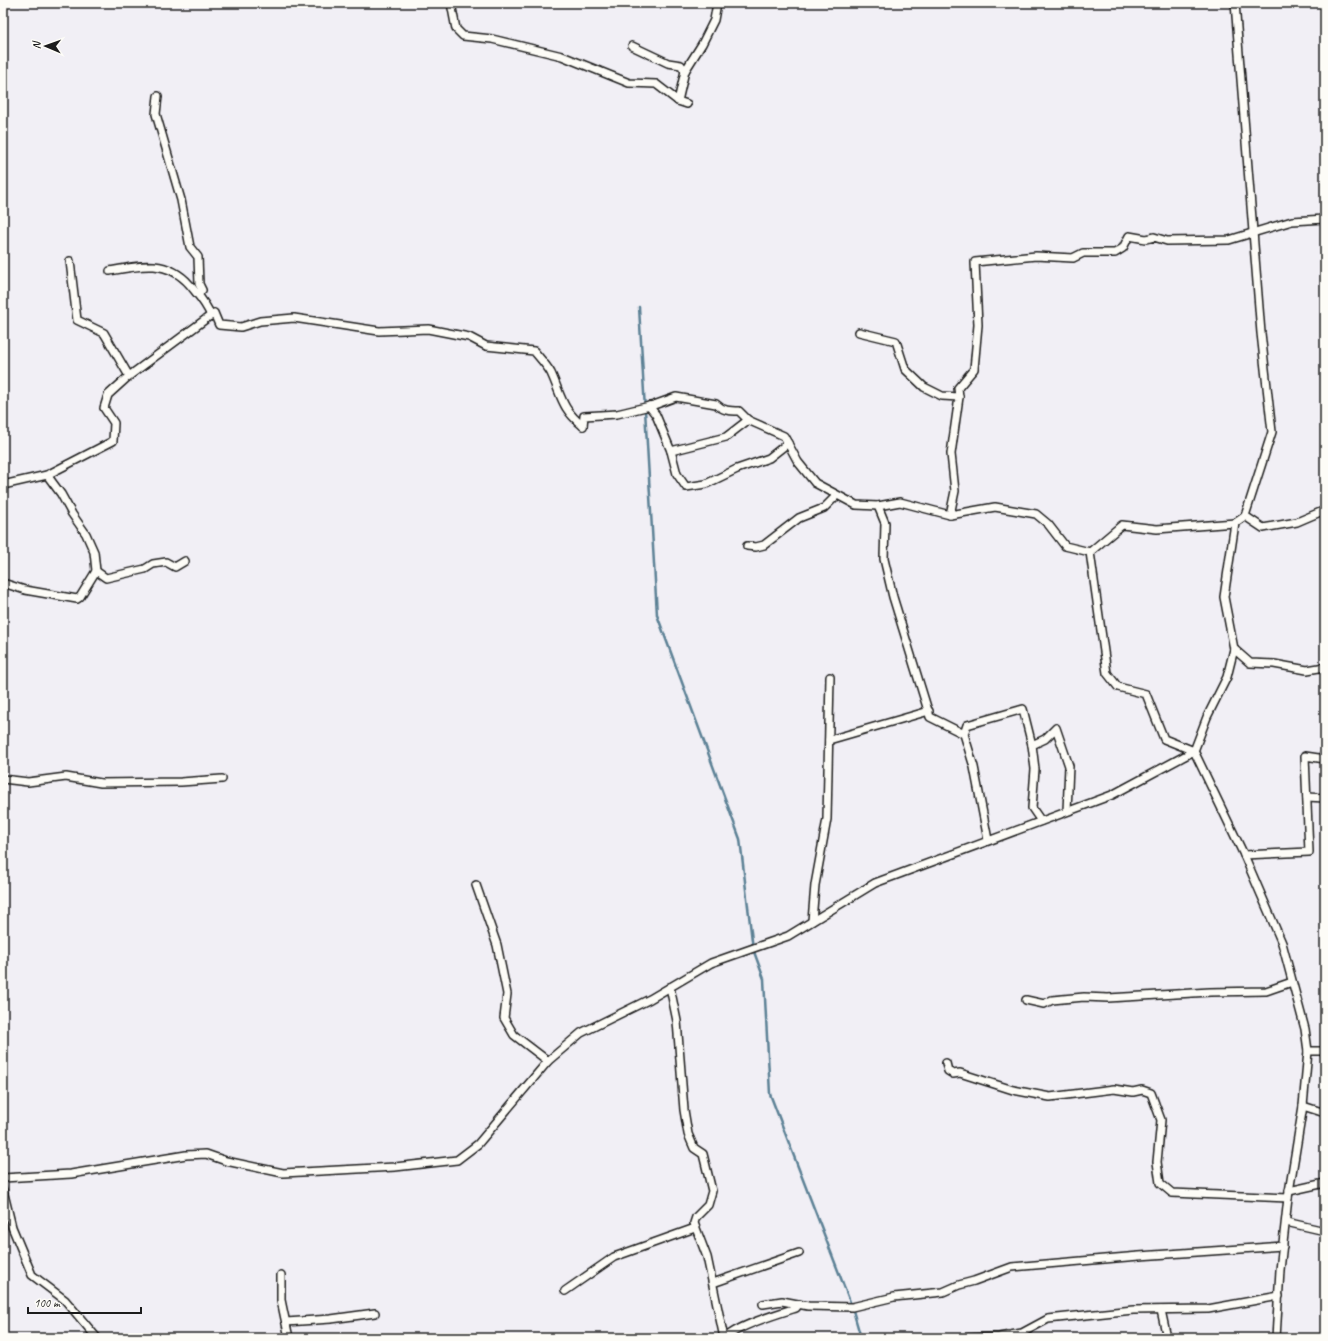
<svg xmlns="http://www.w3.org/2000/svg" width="1328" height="1341" font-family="Caveat,sans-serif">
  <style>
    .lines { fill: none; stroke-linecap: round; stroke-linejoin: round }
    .stream { stroke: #5c8195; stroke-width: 2.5 }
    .street-casing { stroke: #1c1c1c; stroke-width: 10 }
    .street { stroke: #fdfcf7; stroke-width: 7 }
  </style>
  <rect width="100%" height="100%" fill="#f1eff5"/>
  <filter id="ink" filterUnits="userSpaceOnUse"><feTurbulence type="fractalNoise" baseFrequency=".025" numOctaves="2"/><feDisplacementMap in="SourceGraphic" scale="8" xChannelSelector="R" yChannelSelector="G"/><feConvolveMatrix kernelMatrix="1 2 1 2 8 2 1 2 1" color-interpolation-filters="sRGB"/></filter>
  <g filter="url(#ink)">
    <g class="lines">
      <path class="stream" d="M639,307L657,615L740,839L753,949L764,979L770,1094L852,1307L861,1338"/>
      <g class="street-casing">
        <g id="street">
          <path d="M451,3L456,29L463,36L492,39L562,56L629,83L656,84L678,101L687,104"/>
          <path d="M1235,3L1261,333L1272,432L1245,516L1235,523L1224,597L1234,649L1227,677L1207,717L1194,751L1244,855L1282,943L1305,1029L1308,1051L1303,1106L1288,1198L1280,1270L1276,1338"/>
          <path d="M632,46L668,63L681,65L685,71"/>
          <path d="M158,96L156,114L181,200L190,247L198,257L199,284L202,290L198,293"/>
          <path d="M678,101L685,71L702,44L714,20L717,3"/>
          <path d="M110,271C141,265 167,259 190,285C198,295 206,303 211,316"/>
          <path d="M859,332L896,341L905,369L924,387L942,396L959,397L951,454L955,491L950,515"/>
          <path d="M129,376L214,313L219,325L241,327L260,321L294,318L379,331L428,329L469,337L486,346L534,351C539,357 548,367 551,373C562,397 561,408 583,426"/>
          <path d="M959,397L958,388L974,369L978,325L975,262L1036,256L1073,258L1083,253H1115L1123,248L1129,236L1146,239L1154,237L1167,241L1229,240L1292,221L1325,219"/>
          <path d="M649,406L656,415L671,451L726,437L748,420"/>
          <path d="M583,426L584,416L617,414L654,405L676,397L716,404C723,411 730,411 739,411L748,420L784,436L798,462L815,483L856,505L878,506L900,502L950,515L995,507L1036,514L1048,524L1065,546L1090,552L1122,525L1157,529L1235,523"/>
          <path d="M671,451L677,474L686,487L706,484L737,469L769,458L788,443"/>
          <path d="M3,485L47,475L113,441L114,423L104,408L108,395L129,376L104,333L77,320L70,261"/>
          <path d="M878,506L885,523L884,559L893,597L930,717L964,734L974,767L988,840"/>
          <path d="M1245,516L1263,528L1297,522L1325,510"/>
          <path d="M747,546L756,547L764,545L799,518L824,508L836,496"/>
          <path d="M96,571L106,578L145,569L153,564L166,562L175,567L185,561"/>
          <path d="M3,583L25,590L77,599L80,597L96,571L94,552L86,534L72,514L61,494L47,475"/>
          <path d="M1234,649L1250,663L1274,664L1307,670L1325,667"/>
          <path d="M964,734L967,725L1023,709L1032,745L1035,769L1032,808L1041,821"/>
          <path d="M829,740L929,711"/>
          <path d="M1032,745L1045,739L1056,728L1069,766L1067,811"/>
          <path d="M3,779L28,782L66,777L101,783L181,782L222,779"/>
          <path d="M1307,797L1325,798"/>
          <path d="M1244,855L1309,852L1305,756L1325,759"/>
          <path d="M476,885L497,945L507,994L504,1018L514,1035L548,1061"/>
          <path d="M812,921L815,885L827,819L830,677"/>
          <path d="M670,987L677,1021L684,1110L688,1134L694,1148L703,1154L712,1191L708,1205L696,1217L694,1223L707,1257L724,1338"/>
          <path d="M1026,1000L1044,1004L1052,1000L1084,997L1108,998L1210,992L1266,991L1292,982"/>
          <path d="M1308,1051H1325"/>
          <path d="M946,1063L948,1071L953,1074L960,1073L1013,1090L1050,1097L1114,1089L1133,1092L1142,1090L1151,1093L1161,1120L1157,1162L1160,1183L1172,1193L1288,1198"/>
          <path d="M1303,1106L1325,1113"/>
          <path d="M3,1178L71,1174L186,1155L206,1154L226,1161L283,1173L395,1167L457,1160L478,1144L548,1061L581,1033L650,999L711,963L788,936L875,883L1112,795L1194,751L1164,739L1146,694L1118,687L1107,673L1090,552"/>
          <path d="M3,1190L12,1227L32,1275L65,1300L97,1338"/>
          <path d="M1289,1191L1325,1183"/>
          <path d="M1286,1222L1325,1231"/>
          <path d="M281,1275V1300L289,1338"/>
          <path d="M713,1283L799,1253"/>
          <path d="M565,1291L614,1257L695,1228"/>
          <path d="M763,1304L782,1301L808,1306L852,1307L894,1297L943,1292L959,1285L974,1281L1012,1267L1139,1256L1283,1246"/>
          <path d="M1161,1310L1167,1338"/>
          <path d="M286,1322L331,1319L375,1313"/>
          <path d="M726,1338C736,1326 780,1313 796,1308L799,1304"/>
          <path d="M963,1338L999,1337L1022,1333L1048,1319L1133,1310L1208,1309L1279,1296"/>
        </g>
      </g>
      <use href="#street" class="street"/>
    </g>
  </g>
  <rect width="1328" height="1341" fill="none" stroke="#fdfcf7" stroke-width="16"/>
  <rect x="8" y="8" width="1312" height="1325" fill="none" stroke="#1c1c1c" stroke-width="1.5" filter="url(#ink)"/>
  <g transform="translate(46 46) rotate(272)" stroke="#fdfcf7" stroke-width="3" paint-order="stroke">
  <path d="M0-3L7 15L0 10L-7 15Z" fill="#1c1c1c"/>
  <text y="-6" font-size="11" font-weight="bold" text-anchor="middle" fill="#1c1c1c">N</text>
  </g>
  <path d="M28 1307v6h113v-6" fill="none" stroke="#1c1c1c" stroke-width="2"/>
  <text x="34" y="1307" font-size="12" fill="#1c1c1c" stroke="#fdfcf7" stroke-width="3" paint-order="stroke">100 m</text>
</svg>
